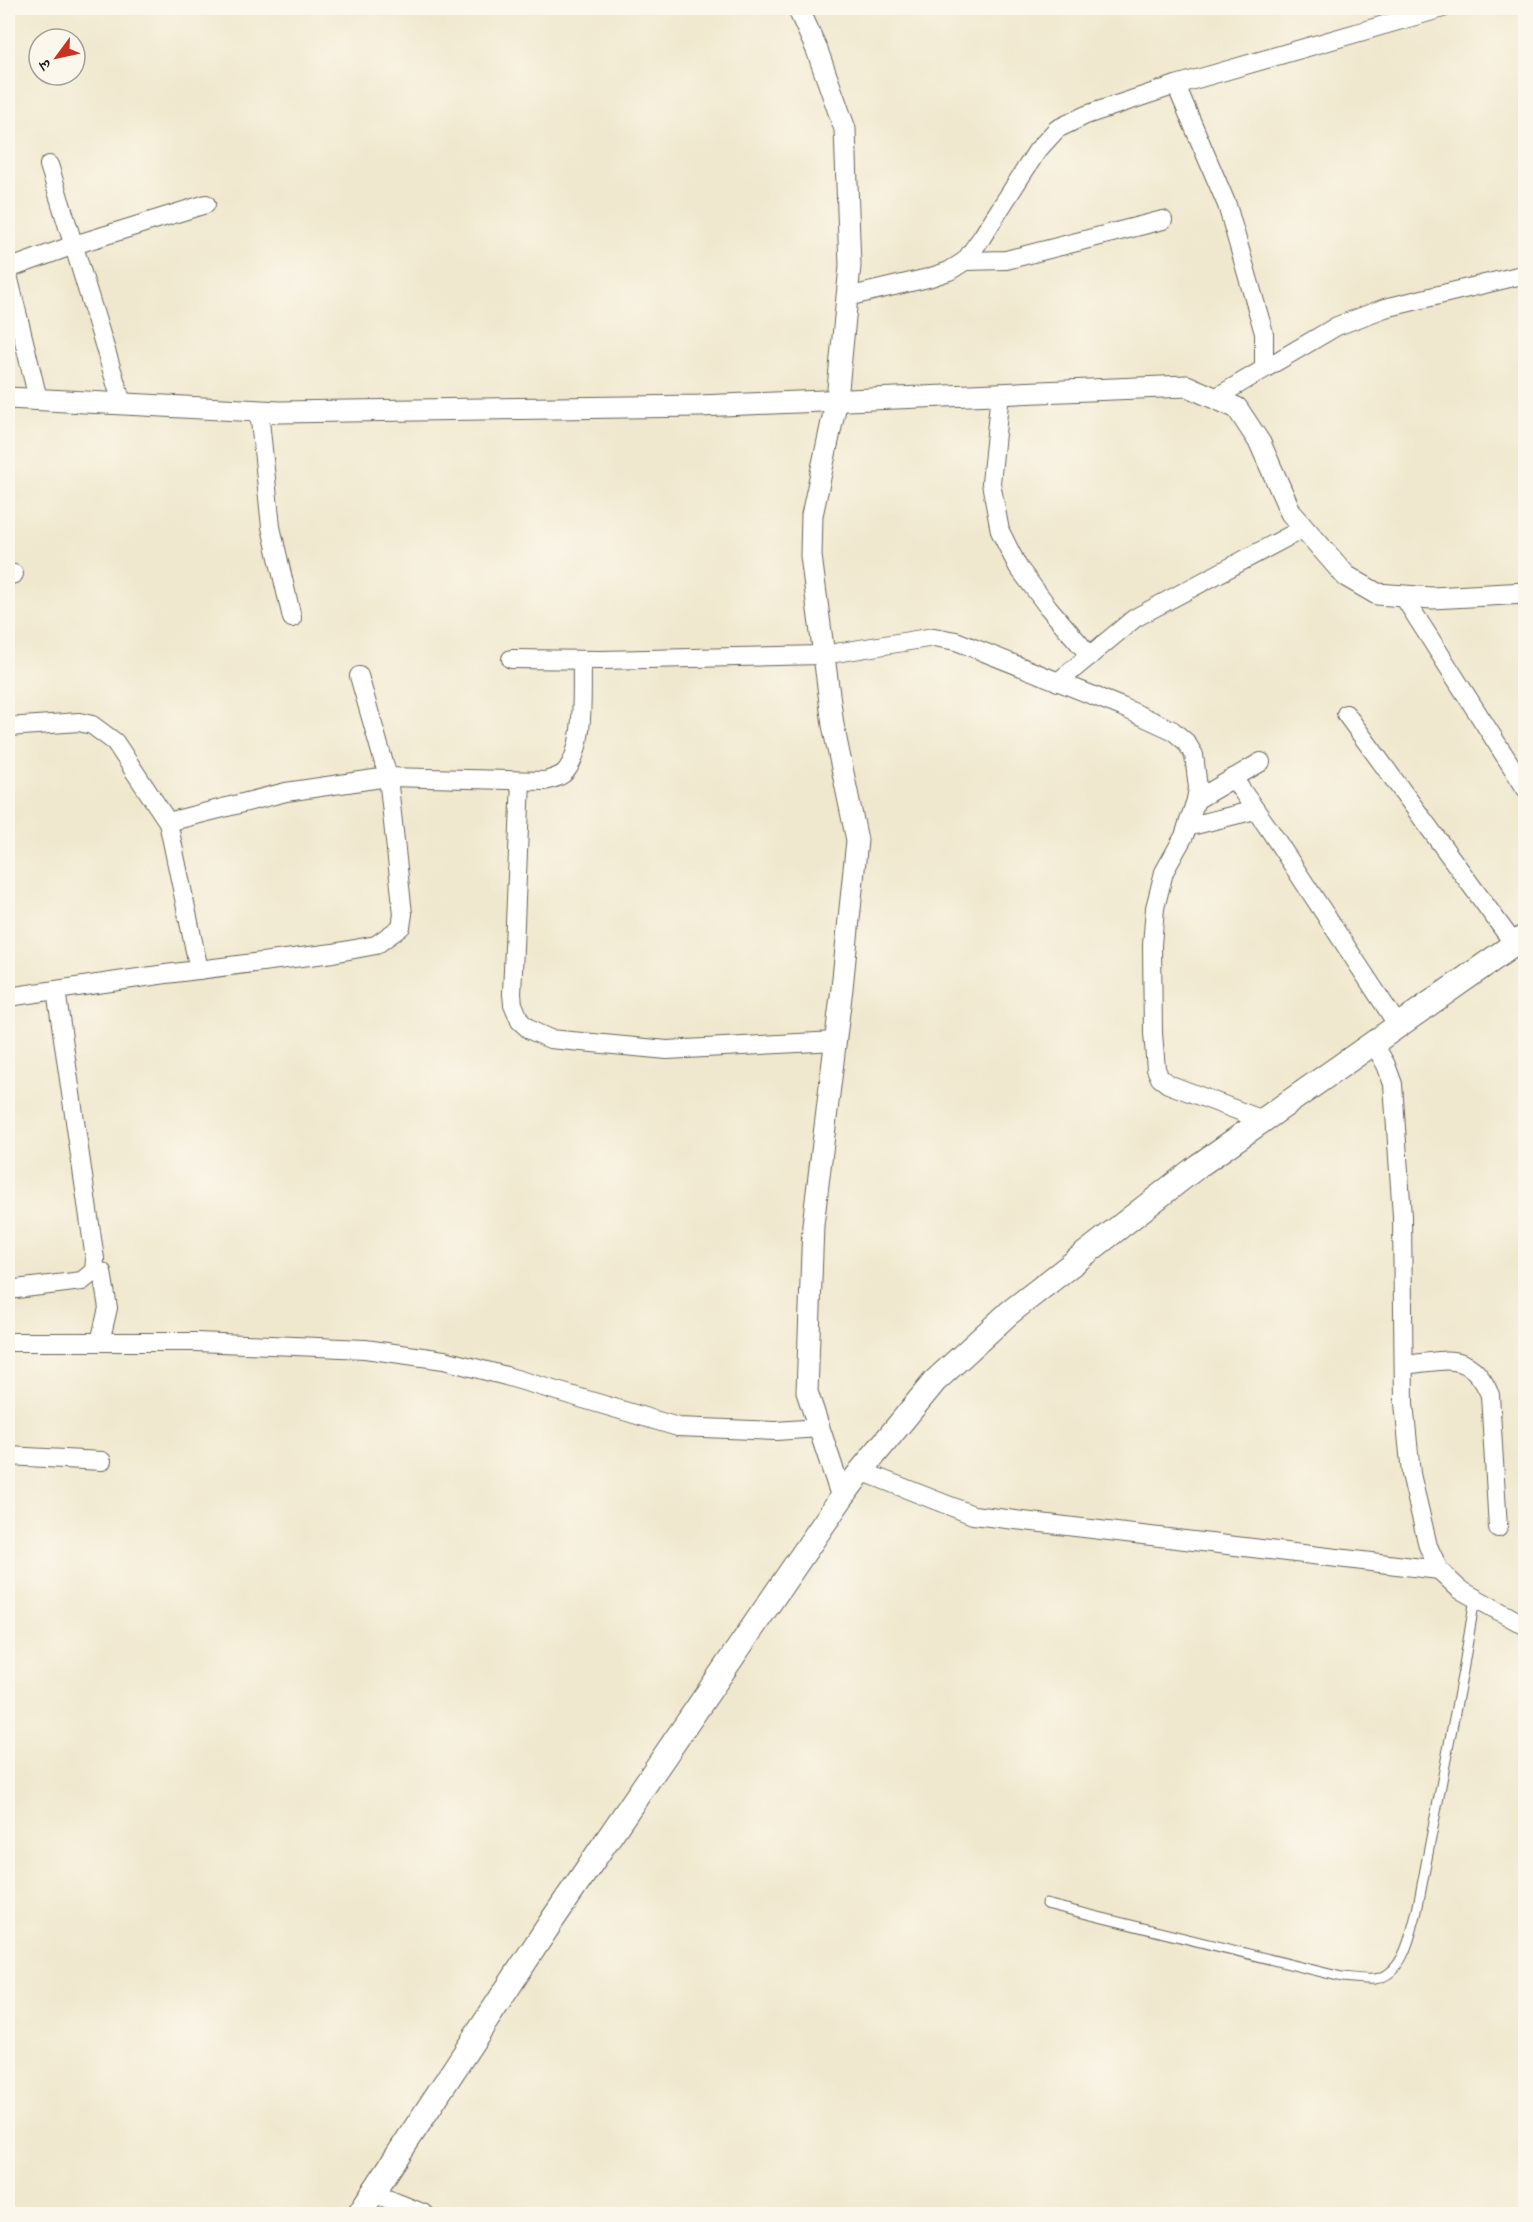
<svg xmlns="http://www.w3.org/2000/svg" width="1533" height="2222" font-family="'IM FELL DW Pica','Noto Serif Devanagari',serif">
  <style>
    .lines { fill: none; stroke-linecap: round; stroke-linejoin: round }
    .service-casing { stroke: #66635a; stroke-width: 11 }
    .minor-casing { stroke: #66635a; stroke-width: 20 }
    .tertiary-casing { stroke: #66635a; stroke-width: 23 }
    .secondary-casing { stroke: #66635a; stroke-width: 26 }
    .service { stroke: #fff; stroke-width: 9 }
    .minor { stroke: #fff; stroke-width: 18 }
    .tertiary { stroke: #fff; stroke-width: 21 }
    .secondary { stroke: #fff; stroke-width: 24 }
  </style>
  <rect width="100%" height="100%" fill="#fbf7ec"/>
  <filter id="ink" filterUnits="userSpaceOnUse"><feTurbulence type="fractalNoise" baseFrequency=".0167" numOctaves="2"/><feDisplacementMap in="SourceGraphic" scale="12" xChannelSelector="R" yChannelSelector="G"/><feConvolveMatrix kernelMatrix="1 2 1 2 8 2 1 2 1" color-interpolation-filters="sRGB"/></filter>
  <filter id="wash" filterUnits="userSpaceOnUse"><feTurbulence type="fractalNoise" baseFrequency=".008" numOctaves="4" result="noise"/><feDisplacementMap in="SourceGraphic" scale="24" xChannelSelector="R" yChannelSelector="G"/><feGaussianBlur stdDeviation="1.35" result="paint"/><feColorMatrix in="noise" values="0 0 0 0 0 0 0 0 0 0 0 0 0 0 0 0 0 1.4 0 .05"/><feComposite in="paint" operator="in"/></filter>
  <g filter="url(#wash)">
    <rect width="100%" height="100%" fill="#f0e8ce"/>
  </g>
  <g filter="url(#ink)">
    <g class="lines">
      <g class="service-casing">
        <path id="service" d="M1046,1904L1342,1977C1353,1978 1365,1980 1375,1979C1404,1975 1411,1933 1417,1911L1463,1671L1475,1598"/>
      </g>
      <g class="minor-casing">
        <g id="minor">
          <path d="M1176,85L1227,205L1264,333V369"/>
          <path d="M49,165L122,403"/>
          <path d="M965,261L1006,260L1163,220"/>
          <path d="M8,269L74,245L206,204"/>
          <path d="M8,275L38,399"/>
          <path d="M847,297L928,278L949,271L965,261L982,237L1037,151L1057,129L1086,115L1176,85L1443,8"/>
          <path d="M1000,393L991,483L1000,531L1018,567L1048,607L1090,656"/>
          <path d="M1215,398L1337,326L1385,308L1526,274"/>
          <path d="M259,411L271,527L292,618"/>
          <path d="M8,576L14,574"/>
          <path d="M1403,596L1526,789"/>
          <path d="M511,659L601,660L823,655L934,637L956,641L1122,707L1172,730L1186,742L1194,755L1198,788L1196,800L1184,836L1164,872L1155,908L1152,945L1153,1033L1156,1069L1160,1078L1168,1084L1263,1120"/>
          <path d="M1058,682L1135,618L1304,528"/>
          <path d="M1346,714L1514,944"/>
          <path d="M8,727L79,722L92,725L115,742L168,822L199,970"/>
          <path d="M1233,778L1269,829L1397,1024"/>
          <path d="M521,781L512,994L513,1004L520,1021L530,1030L550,1039L667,1050L836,1041"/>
          <path d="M1196,800L1261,762"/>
          <path d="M168,822L286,792L388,777L545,781C552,779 561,777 566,771C586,746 581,691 582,660"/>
          <path d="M1187,827L1255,810"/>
          <path d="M8,997L166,974L333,953L376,945L401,927L403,914L388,777L359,676"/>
          <path d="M1373,1042L1386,1065L1393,1084L1402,1216L1404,1403L1411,1474L1428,1546L1439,1570L1459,1589L1526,1626"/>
          <path d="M8,1290L82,1281L94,1271L95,1259L56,990"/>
          <path d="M8,1342H196L365,1349L444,1360L506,1376L678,1427L776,1431L819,1428"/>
          <path d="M100,1342L108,1308L102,1272"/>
          <path d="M1404,1365C1445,1361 1471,1349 1490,1395L1498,1528"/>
          <path d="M8,1456L102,1461"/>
          <path d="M861,1471L973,1515L1439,1570"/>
          <path d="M373,2193L425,2214"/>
        </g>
      </g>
      <g class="tertiary-casing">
        <g id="tertiary">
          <path d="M798,8L817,50L845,129L850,266L837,399L812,515L811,556L833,725L857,840L842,988L813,1225L807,1392L842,1497"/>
          <path d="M8,398L280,412L699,406L1187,386L1237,408L1260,443L1291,513L1346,576L1377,594L1432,598L1526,593"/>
        </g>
      </g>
      <g class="secondary-casing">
        <path id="secondary" d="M359,2214L553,1919L842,1497L861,1471L935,1381L1009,1313L1198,1166L1526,936"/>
      </g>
      <use href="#service" class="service"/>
      <use href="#minor" class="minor"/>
      <use href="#tertiary" class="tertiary"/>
      <use href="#secondary" class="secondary"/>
    </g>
  </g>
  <rect width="1533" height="2222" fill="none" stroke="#fbf7ec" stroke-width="30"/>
  <g transform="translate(57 57) rotate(237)"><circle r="28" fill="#fbf7ec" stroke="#a29f99" stroke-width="1.5"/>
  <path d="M0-4.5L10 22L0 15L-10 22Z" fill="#c8321e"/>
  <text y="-9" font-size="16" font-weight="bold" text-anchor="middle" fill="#1c1c1c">उ</text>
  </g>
</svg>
